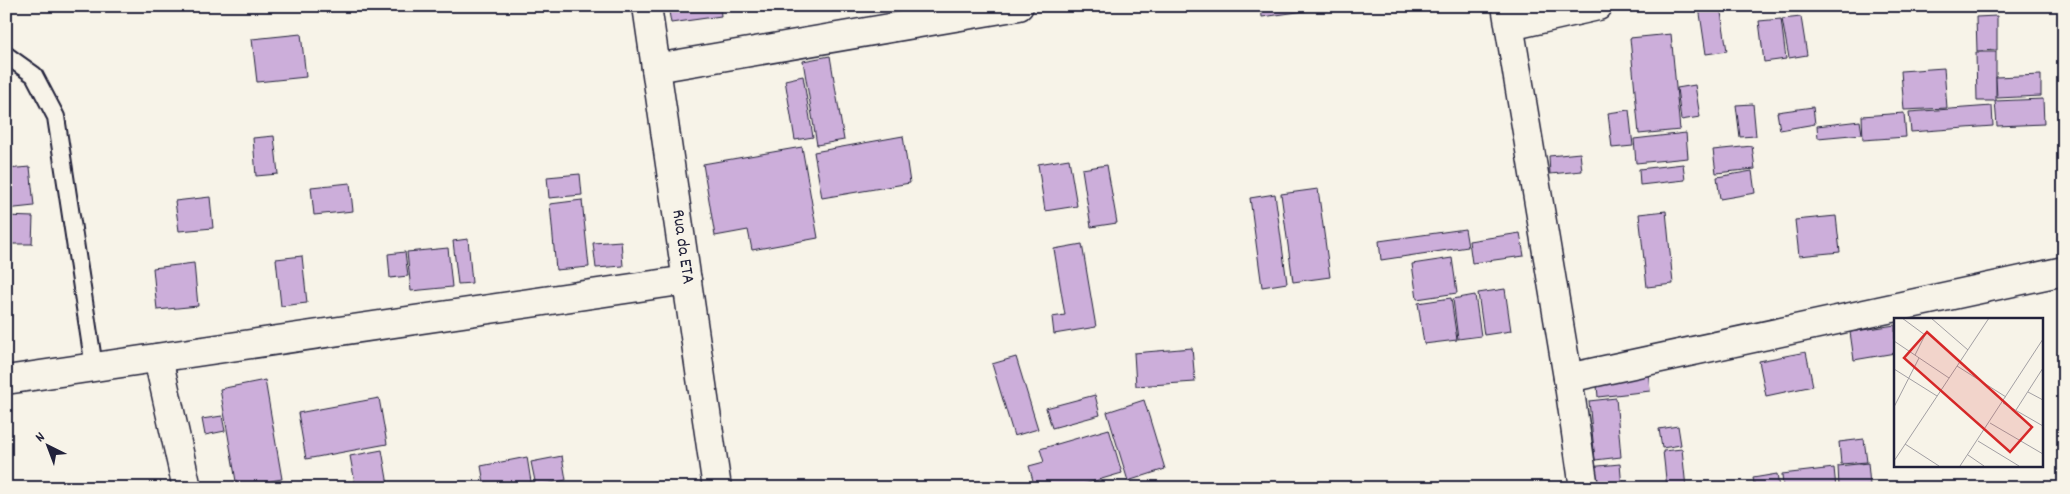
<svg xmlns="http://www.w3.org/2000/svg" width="2070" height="494" font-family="Dekko,sans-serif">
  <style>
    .building { fill: #ccaeda; stroke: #22223b }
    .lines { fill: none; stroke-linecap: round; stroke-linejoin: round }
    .service-casing { stroke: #22223b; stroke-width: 20 }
    .minor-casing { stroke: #22223b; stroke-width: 31 }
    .service { stroke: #f7f3e8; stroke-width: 16 }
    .minor { stroke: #f7f3e8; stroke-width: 28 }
    .labels { text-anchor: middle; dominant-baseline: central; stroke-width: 4; stroke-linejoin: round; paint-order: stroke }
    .street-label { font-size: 18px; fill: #22223b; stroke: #f7f3e8 }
    .inset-road { fill: none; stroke: #a29fa3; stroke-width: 1 }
    .view { fill: #d62828; fill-opacity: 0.15; stroke: #d62828; stroke-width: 2.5 }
    .inset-edge { fill: none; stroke: #22223b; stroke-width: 2.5 }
  </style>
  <rect width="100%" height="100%" fill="#f7f3e8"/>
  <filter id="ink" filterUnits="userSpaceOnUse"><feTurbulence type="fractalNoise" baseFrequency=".02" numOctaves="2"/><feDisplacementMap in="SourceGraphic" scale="10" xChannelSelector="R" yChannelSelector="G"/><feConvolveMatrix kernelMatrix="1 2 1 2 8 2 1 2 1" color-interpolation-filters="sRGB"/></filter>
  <g filter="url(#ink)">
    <g class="building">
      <path d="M668,6H720L721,16L671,23Z"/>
      <path d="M1261,6H1318L1319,9L1262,17Z"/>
      <path d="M1720,6L1727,51L1706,54L1699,7Z"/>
      <path d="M1997,16V50L1977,51L1976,17Z"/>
      <path d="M1801,17L1807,55L1789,58L1782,19Z"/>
      <path d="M1781,19L1786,59L1764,62L1759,21Z"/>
      <path d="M301,34L306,77L257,82L252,39Z"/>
      <path d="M1671,34L1680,130L1639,134L1630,38Z"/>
      <path d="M1976,52H1996V101H1977Z"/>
      <path d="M830,56L844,140L817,145L803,61Z"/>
      <path d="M1944,68L1947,108L1904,110L1901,71Z"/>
      <path d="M2041,75V96L1997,98L1996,77Z"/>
      <path d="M803,76L813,137L795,140L785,80Z"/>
      <path d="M1695,85L1700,117L1681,120L1677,88Z"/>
      <path d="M2043,99L2044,124L1997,126L1995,101Z"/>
      <path d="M1753,104L1756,136L1740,137L1736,105Z"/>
      <path d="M1992,106L1993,126L1911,132L1909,112Z"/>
      <path d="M1813,107L1815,124L1780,130L1777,112Z"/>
      <path d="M1629,110L1633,146L1612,148L1608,113Z"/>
      <path d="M1904,113L1906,137L1863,140L1862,116Z"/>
      <path d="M1860,121L1862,134L1818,138L1817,126Z"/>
      <path d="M1686,133L1688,158L1636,163L1634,139Z"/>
      <path d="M274,136L278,174L256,176L253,138Z"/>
      <path d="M903,136L910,183L822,198L814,152Z"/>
      <path d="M1752,146L1755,169L1716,173L1713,150Z"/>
      <path d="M802,147L818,238L752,250L748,230L715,236L703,164Z"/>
      <path d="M1580,153L1582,171L1550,174L1549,156Z"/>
      <path d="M1069,159L1077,206L1045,211L1038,164Z"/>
      <path d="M1683,164L1685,180L1640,185L1639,169Z"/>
      <path d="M1107,165L1117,223L1091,227L1082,169Z"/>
      <path d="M30,167L34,206L6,209V169Z"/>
      <path d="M1752,171L1755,193L1720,199L1717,177Z"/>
      <path d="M580,174L582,195L549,198L547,177Z"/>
      <path d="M350,183L353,211L314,215L311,187Z"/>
      <path d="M1318,189L1330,277L1293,282L1281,194Z"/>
      <path d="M1275,194L1287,283L1262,287L1250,198Z"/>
      <path d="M210,197L213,228L179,231L175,201Z"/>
      <path d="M582,200L589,267L556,270L550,204Z"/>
      <path d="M1666,211L1673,284L1647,287L1639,214Z"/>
      <path d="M6,216L33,217L32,244H6Z"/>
      <path d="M1836,216L1840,252L1799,256L1795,220Z"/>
      <path d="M1465,229L1468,247L1381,260L1379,241Z"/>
      <path d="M1520,233L1524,256L1472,263L1469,241Z"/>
      <path d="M468,239L472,283L458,284L453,241Z"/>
      <path d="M621,241L623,266L596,268L593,243Z"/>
      <path d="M1082,244L1096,327L1054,334L1052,317L1065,315L1054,249Z"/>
      <path d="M448,248L452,287L411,291L407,252Z"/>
      <path d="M405,252L408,276L390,278L388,254Z"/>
      <path d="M302,256L307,303L281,306L276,259Z"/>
      <path d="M1452,258L1457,293L1417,299L1412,264Z"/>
      <path d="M194,263L198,306L157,310L153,268Z"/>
      <path d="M1505,289L1511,331L1484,335L1478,293Z"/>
      <path d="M1475,295L1481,336L1458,339L1453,299Z"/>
      <path d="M1451,298L1457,340L1424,344L1418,303Z"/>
      <path d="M1895,325V353L1854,360L1850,332Z"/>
      <path d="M1192,348L1195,382L1136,386L1134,353Z"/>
      <path d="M1806,352L1813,386L1766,396L1759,361Z"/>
      <path d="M1016,357L1038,429L1014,436L992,364Z"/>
      <path d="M1648,369L1650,391L1598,397L1596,374Z"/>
      <path d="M265,380L282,479L237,487L220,389Z"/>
      <path d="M1095,395L1100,415L1052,428L1046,408Z"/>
      <path d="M379,398L387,444L306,459L298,413Z"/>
      <path d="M1616,398L1621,457L1595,460L1589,401Z"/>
      <path d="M1144,400L1165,469L1128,481L1107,412Z"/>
      <path d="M222,416L225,431L205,435L202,419Z"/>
      <path d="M1678,426L1681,445L1662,448L1659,429Z"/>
      <path d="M1109,429L1122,473L1071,488H1035L1029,466L1044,462L1040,449Z"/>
      <path d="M1864,439L1867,462L1841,464L1839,442Z"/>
      <path d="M1682,449L1686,488H1667L1663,451Z"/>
      <path d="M382,450L388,485L356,488L350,456Z"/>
      <path d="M562,456L566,480L536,486L531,462Z"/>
      <path d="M527,457L532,488H485L481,466Z"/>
      <path d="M1868,463L1870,485L1839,488L1838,466Z"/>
      <path d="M1620,464L1622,488H1591L1588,467Z"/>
      <path d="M1834,468L1836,488H1783L1782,474Z"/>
      <path d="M1777,474L1779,488H1755L1753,478Z"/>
    </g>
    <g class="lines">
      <g class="service-casing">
        <path id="service" d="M6,55L34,75L56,117L94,367"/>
      </g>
      <g class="minor-casing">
        <g id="minor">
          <path d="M647,6L717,488"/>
          <path d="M1506,6L1568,378L1584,488"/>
          <path d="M1510,26L1598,6"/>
          <path d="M656,68L1019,6"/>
          <path d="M158,358L187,488"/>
          <path d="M1568,378L2064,271"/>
          <path d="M6,380L687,280"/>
        </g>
      </g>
      <use href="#service" class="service"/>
      <use href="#minor" class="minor"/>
    </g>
  </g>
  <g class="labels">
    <g class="street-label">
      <text transform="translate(682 247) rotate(82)">Rua da ETA</text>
    </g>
  </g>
  <g transform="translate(1894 318)">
    <rect width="149" height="149" fill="#f7f3e8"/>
    <path class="inset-road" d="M8,0L31,17L21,37M37,0L74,32M0,23L55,60M63,48L112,79M0,51L43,78M134,74L149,82M109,85L149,108M0,89L25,40M122,92L149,50M96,105L149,136M84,123L125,148M11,126L45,148M74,137L90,148M0,143L95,0M66,148L149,21"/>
    <path class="view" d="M33,14L138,109L116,134L10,40Z"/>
    <rect width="149" height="149" class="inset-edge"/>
  </g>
  <rect width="2070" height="494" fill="none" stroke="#f7f3e8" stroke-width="25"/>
  <rect x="12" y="12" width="2045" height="469" fill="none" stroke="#22223b" stroke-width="2" filter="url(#ink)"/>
  <g transform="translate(48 446) rotate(318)" stroke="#f7f3e8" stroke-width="4" paint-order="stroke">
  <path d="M0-4L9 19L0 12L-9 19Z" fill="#22223b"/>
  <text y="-8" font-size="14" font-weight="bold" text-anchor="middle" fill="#22223b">N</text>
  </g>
</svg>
